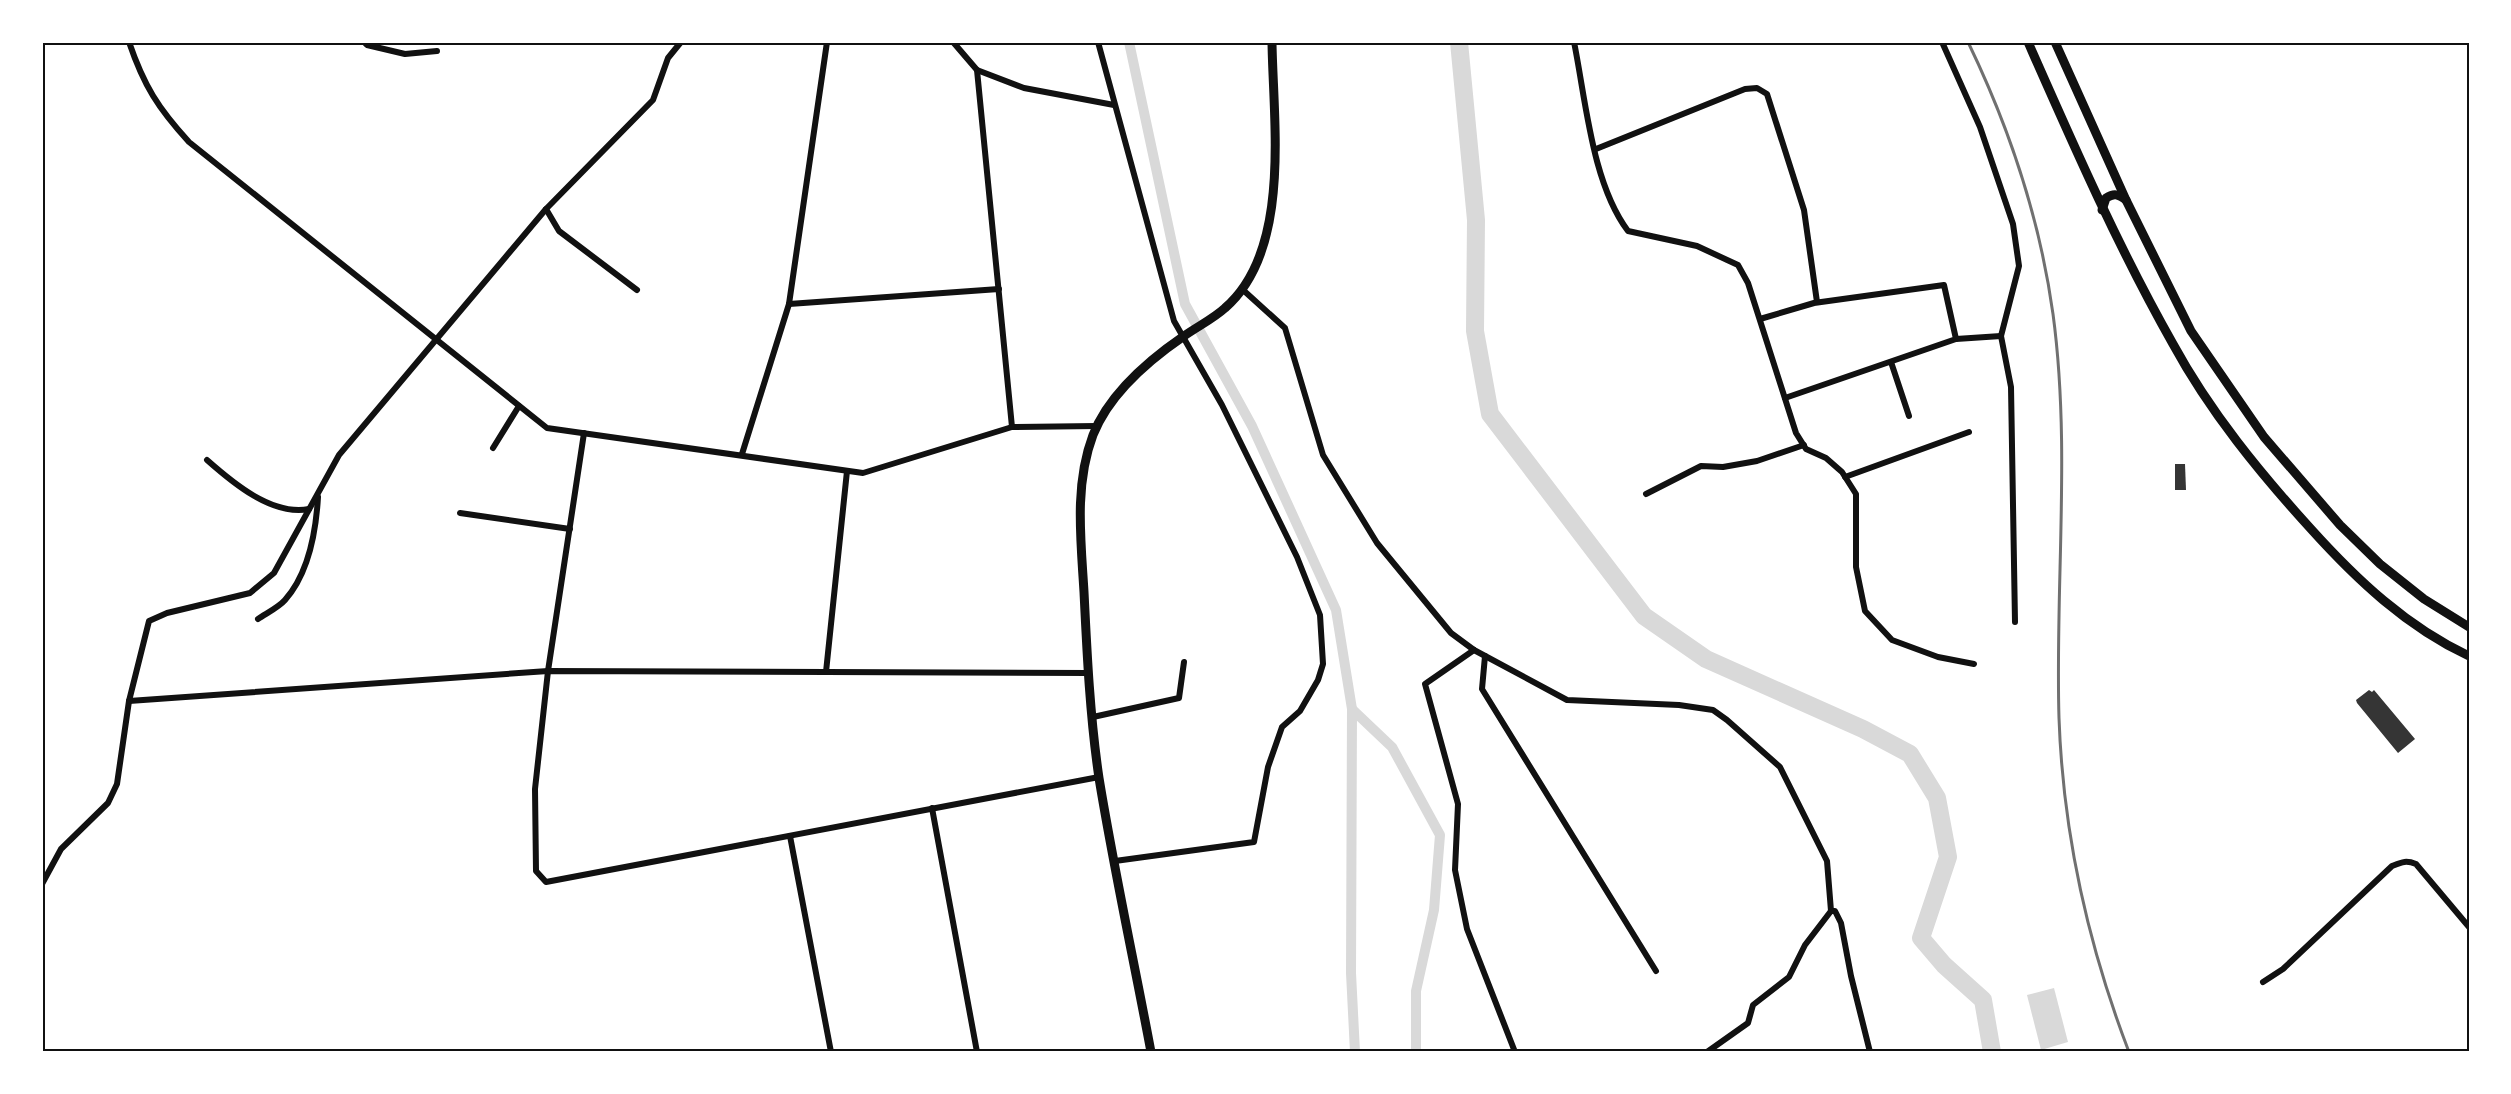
<svg xmlns="http://www.w3.org/2000/svg" width="2511" height="1094" font-family="'Times New Roman',serif">
  <style>
    .water { fill: #d9d9d9 }
    .lines { fill: none; stroke-linecap: round; stroke-linejoin: round }
    .canal { stroke: #d9d9d9; stroke-width: 10 }
    .river { stroke: #d9d9d9; stroke-width: 18 }
    .building { fill: #353535 }
    .minor { stroke: #111; stroke-width: 6 }
    .primary { stroke: #111; stroke-width: 9 }
    .rail { stroke: #707070; stroke-width: 3 }
    .neatline { fill: none; stroke: #111; stroke-width: 2 }
  </style>
  <rect width="100%" height="100%" fill="#fff"/>
  <path class="water" d="M2054,988L2068,1042L2041,1050L2027,995Z"/>
  <g class="lines">
    <g class="canal">
      <path d="M1129,42L1185,304L1252,426L1336,610L1352,709L1351,973L1355,1052"/>
      <path d="M1352,709L1392,747L1440,835L1434,910L1416,991V1052"/>
    </g>
    <path class="river" d="M1459,42L1476,220L1475,331L1490,414L1644,616L1706,659L1863,729L1910,754L1937,798L1948,857L1921,938L1944,965L1983,1000L1992,1052"/>
  </g>
  <g class="building">
    <path d="M2175,464H2185L2186,490H2175Z"/>
    <path d="M2369,690L2372,692L2374,690L2415,739L2398,753L2357,703L2356,700Z"/>
  </g>
  <g class="lines">
    <g class="minor">
      <path d="M129,42C144,86 158,108 189,142L547,428L863,473L1012,427L1097,426"/>
      <path d="M364,42L367,45L405,54L437,51"/>
      <path d="M953,42L977,70L1024,88L1114,105"/>
      <path d="M1098,42L1174,321L1222,405L1297,557L1320,615L1323,664L1318,680L1300,711L1282,727L1268,767L1254,842L1115,861"/>
      <path d="M1574,42C1586,101 1592,183 1628,231L1697,246L1738,265L1748,283L1796,433L1806,449L1826,458L1842,472L1856,494V567L1865,611L1892,640L1938,657L1974,664"/>
      <path d="M1942,42L1980,127L2013,224L2019,266L2001,336L2011,387L2015,622"/>
      <path d="M977,70L1012,427"/>
      <path d="M1596,149L1745,89L1757,88L1767,94L1804,210L1817,302"/>
      <path d="M546,209L559,231L637,290"/>
      <path d="M1242,289L1285,328L1323,455L1377,543L1451,633L1474,650L1567,700L1679,705L1713,710L1727,720L1780,767L1827,861L1831,911"/>
      <path d="M789,304L999,289"/>
      <path d="M1760,319L1814,303L1944,285L1956,339L1785,398"/>
      <path d="M1956,339L2001,336"/>
      <path d="M1891,362L1909,416"/>
      <path d="M584,433L548,671L535,789L536,871L546,882L1099,777"/>
      <path d="M493,448L519,406"/>
      <path d="M742,454L789,304L827,42"/>
      <path d="M207,460C233,483 272,516 309,509"/>
      <path d="M1845,477L1969,432"/>
      <path d="M1646,494L1701,466L1723,467L1757,461L1804,445"/>
      <path d="M460,513L570,529"/>
      <path d="M258,619C267,613 279,607 285,600C309,573 316,531 318,497"/>
      <path d="M1474,650L1425,684L1458,804L1455,870L1467,929L1515,1052"/>
      <path d="M1485,656L1482,689L1656,971"/>
      <path d="M826,672L847,471"/>
      <path d="M129,701L548,671L1089,673"/>
      <path d="M1093,717L1179,698L1184,662"/>
      <path d="M932,808L977,1052"/>
      <path d="M790,836L831,1052"/>
      <path d="M42,884L61,849L108,803L117,784L129,701L149,621L167,613L250,593L274,573L339,455L546,209L653,100L668,58L681,42"/>
      <path d="M1831,911H1835L1841,923L1851,976L1870,1052"/>
      <path d="M2263,982L2283,969L2392,866C2402,862 2406,860 2416,864L2469,927"/>
      <path d="M1707,1052L1748,1023L1753,1005L1789,977L1805,945L1831,911"/>
    </g>
    <g class="primary">
      <path d="M2028,42C2073,144 2118,247 2173,344C2210,412 2260,473 2311,529C2357,580 2407,627 2469,656"/>
      <path d="M2055,42L2126,200L2191,331L2264,437L2340,525L2380,564L2424,599L2469,627"/>
      <path d="M2102,210L2106,198C2114,193 2118,194 2126,200"/>
      <path d="M1151,1052C1134,961 1114,870 1099,778C1090,717 1087,654 1084,592C1081,541 1074,485 1093,435C1109,394 1149,360 1184,336C1198,326 1213,319 1225,308C1292,250 1273,122 1272,42"/>
    </g>
    <path class="rail" d="M1968,42C2009,127 2040,220 2053,314C2071,447 2055,584 2059,718C2063,833 2088,945 2129,1052"/>
  </g>
  <rect width="2511" height="1094" fill="none" stroke="#ffffff" stroke-width="87"/>
  <rect x="44" y="44" width="2424" height="1006" class="neatline"/>
</svg>
